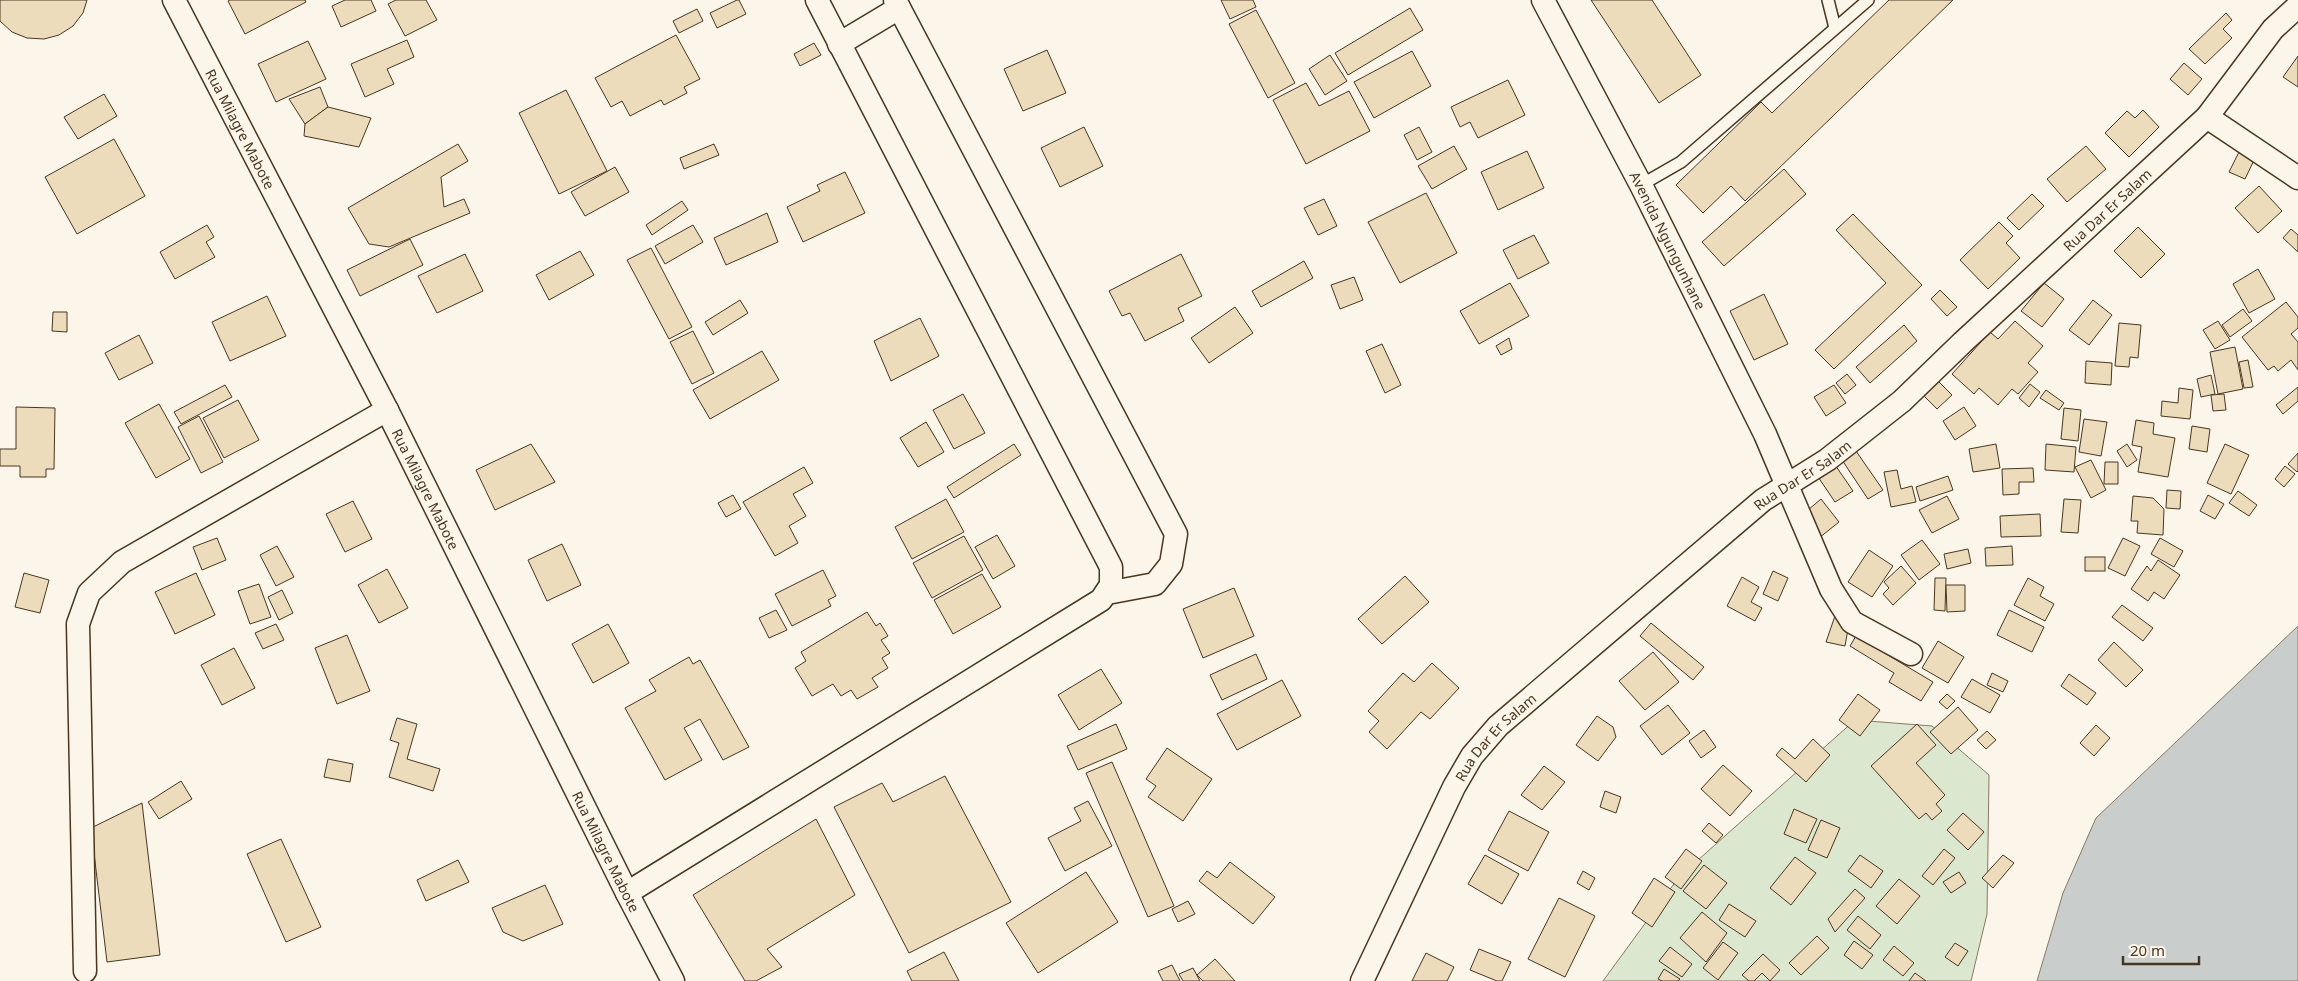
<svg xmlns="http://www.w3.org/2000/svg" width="2298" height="981" font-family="'Noto Sans',sans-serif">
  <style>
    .green { fill: #dce7d0; stroke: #887966 }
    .water { fill: #c9cecd; stroke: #887966 }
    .building { fill: #ecdcbc; stroke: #4a3520 }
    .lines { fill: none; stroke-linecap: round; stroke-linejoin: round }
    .lane-casing { stroke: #4a3520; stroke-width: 14 }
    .street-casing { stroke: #4a3520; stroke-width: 25 }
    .lane { stroke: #fbf6e9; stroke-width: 11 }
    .street { stroke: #fbf6e9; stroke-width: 22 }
    .labels { text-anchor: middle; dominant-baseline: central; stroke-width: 4; stroke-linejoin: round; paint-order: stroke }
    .street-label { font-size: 14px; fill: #4a3520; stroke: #fbf6e9 }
  </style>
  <rect width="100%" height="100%" fill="#fbf6e9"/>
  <path class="green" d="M1855,720L1932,726L1989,775L1987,914L1971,981H1603L1679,877Z"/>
  <path class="water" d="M2298,626V981H2037L2063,893L2096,818Z"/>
  <g class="building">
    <path d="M0,0H87L83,13L73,26L59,35L44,39L27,38L12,32L0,21Z"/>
    <path d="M230,0H305L306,2L245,34L228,1Z"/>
    <path d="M345,0H371L376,11L341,27L332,6Z"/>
    <path d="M396,0H426L437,20L405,36L388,4Z"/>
    <path d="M737,0H739L746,14L717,28L710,13Z"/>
    <path d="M1221,0H1253L1256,7L1230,19Z"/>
    <path d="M1591,0H1652L1701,75L1659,103Z"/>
    <path d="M1889,0H1953L1745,201L1731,186L1703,213L1676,185L1761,102L1772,113Z"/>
    <path d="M1410,8L1423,30L1348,75L1335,53Z"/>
    <path d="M697,9L703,21L679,33L673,21Z"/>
    <path d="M1256,10L1295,83L1268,98L1229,24Z"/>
    <path d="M2226,13L2232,20L2223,29L2232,38L2205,64L2189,49Z"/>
    <path d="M676,35L700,79L684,87L687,93L664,105L661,100L630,116L622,101L611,107L595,78Z"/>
    <path d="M407,40L414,57L387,69L394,84L365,97L351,64Z"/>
    <path d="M308,41L326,79L276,102L258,64Z"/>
    <path d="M814,43L821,55L800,66L794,54Z"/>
    <path d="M1047,50L1066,93L1023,111L1004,69Z"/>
    <path d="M1412,51L1431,86L1374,118L1354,82Z"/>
    <path d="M1330,55L1347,81L1325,95L1309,69Z"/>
    <path d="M2298,56V87L2283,77Z"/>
    <path d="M2184,63L2202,79L2188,95L2170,79Z"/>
    <path d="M1508,80L1525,115L1478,138L1470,122L1460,127L1451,107Z"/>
    <path d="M1306,83L1319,106L1349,91L1370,131L1306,164L1273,100Z"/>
    <path d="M320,87L328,107L305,124L289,99Z"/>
    <path d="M566,90L607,171L559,194L519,113Z"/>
    <path d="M104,94L117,116L78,139L64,117Z"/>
    <path d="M328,107L371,118L359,147L304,136L305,124Z"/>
    <path d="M2143,110L2159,127L2129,157L2105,133L2127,111L2135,118Z"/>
    <path d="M1084,127L1103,166L1060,187L1041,148Z"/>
    <path d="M1419,127L1432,152L1417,160L1404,135Z"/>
    <path d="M114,139L145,196L77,234L45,177Z"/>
    <path d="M458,144L468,161L441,177L444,207L464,199L470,213L389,247L369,244L348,208Z"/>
    <path d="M714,144L719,155L684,169L680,158Z"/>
    <path d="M1454,146L1467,169L1432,189L1418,166Z"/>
    <path d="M2086,146L2106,169L2067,202L2047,179Z"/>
    <path d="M2241,148L2256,156L2245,179L2229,172Z"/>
    <path d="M1527,151L1544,188L1498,210L1481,172Z"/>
    <path d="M615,167L629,192L585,216L571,192Z"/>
    <path d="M1784,169L1806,194L1724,266L1702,242Z"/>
    <path d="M845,172L865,213L803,242L787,207L820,191L817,185Z"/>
    <path d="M2259,186L2282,211L2258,233L2235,208Z"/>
    <path d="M1426,193L1457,253L1400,283L1368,222Z"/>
    <path d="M2032,194L2044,206L2019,230L2007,218Z"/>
    <path d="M1324,199L1337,226L1318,235L1304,208Z"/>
    <path d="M682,201L688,210L652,235L646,225Z"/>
    <path d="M767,213L778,242L726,265L714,238Z"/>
    <path d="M1853,214L1922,285L1834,369L1815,350L1886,283L1836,230Z"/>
    <path d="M1999,222L2013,236L2006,243L2020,258L1988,289L1960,260Z"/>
    <path d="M207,225L214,237L206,242L215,257L175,279L160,252Z"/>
    <path d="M693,225L703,242L665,264L655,246Z"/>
    <path d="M2138,227L2165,254L2141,278L2114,251Z"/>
    <path d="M2291,229L2298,235V252L2283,238Z"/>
    <path d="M1534,235L1549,263L1518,279L1503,250Z"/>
    <path d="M410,239L423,265L360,296L347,270Z"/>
    <path d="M651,248L692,327L669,339L627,260Z"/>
    <path d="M580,251L594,275L549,300L536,275Z"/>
    <path d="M465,254L483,291L437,313L418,276Z"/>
    <path d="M1181,254L1202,296L1178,308L1184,321L1145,341L1130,313L1122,316L1109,291Z"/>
    <path d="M1304,261L1313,278L1261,307L1252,291Z"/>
    <path d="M2258,269L2275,299L2249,313L2233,284Z"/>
    <path d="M1354,277L1363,300L1340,309L1331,285Z"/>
    <path d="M1510,283L1529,316L1479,344L1460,311Z"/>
    <path d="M2044,283L2064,299L2042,327L2021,311Z"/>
    <path d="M1940,290L1957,307L1947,316L1931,299Z"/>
    <path d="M1764,294L1788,344L1754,360L1730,311Z"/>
    <path d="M267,296L286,336L230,361L212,322Z"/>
    <path d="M740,300L748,313L713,335L705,322Z"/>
    <path d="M2093,300L2112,315L2089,345L2069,330Z"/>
    <path d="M2286,302L2298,317V328L2291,334L2298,342V370L2291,360L2278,371L2274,366L2268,370L2242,337Z"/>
    <path d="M1235,307L1253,333L1209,363L1191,338Z"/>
    <path d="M2243,309L2252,321L2230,337L2222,325Z"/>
    <path d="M53,312H67V332L52,331Z"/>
    <path d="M920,318L939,356L891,381L874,341Z"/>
    <path d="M2015,321L2043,346L2028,363L2038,372L2018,394L2012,389L1998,405L1979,388L1974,394L1952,374L1990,332L1998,339Z"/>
    <path d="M2218,321L2230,340L2215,349L2203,330Z"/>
    <path d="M2119,323L2141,325L2138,358L2130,357L2129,367L2115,366Z"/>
    <path d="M1904,325L1917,341L1870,383L1856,367Z"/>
    <path d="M693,331L714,373L692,384L670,342Z"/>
    <path d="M139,335L153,363L119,380L105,353Z"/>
    <path d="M1509,338L1512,349L1501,355L1496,346Z"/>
    <path d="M1382,344L1401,385L1385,393L1366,351Z"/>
    <path d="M2235,347L2243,389L2218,394L2210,352Z"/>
    <path d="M762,351L779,380L710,419L693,390Z"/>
    <path d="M2248,360L2253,387L2244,388L2239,362Z"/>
    <path d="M2086,361L2112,363L2111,385L2085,383Z"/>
    <path d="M1847,374L1856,385L1845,394L1836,383Z"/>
    <path d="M2211,375L2215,394L2201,397L2197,379Z"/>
    <path d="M1935,378L1952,395L1937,409L1920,392Z"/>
    <path d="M2030,384L2040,392L2029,407L2019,398Z"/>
    <path d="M225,385L232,397L181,424L174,412Z"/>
    <path d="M1834,385L1846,403L1826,416L1814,397Z"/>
    <path d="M2298,387V401L2283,414L2276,405Z"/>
    <path d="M2179,388L2193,390L2190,419L2161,416L2162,401L2178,403Z"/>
    <path d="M2046,390L2064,403L2059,410L2040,398Z"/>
    <path d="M963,394L985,433L954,449L933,410Z"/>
    <path d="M2224,394L2226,410L2213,411L2211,395Z"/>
    <path d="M238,400L259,440L224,458L203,418Z"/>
    <path d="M159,404L190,459L156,478L125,423Z"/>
    <path d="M16,407L55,408L54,469H46V477H20V466H0V449H16Z"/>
    <path d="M1964,407L1976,426L1955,440L1943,421Z"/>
    <path d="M2064,408L2081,410L2078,441L2061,439Z"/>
    <path d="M199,416L223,462L201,473L178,427Z"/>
    <path d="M2084,419L2107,422L2101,456L2079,452Z"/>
    <path d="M2136,420L2154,423L2153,434L2175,438L2168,477L2138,472L2142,447L2132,445Z"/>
    <path d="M926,422L944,452L918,467L900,438Z"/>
    <path d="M2192,426L2210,429L2207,452L2189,449Z"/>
    <path d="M531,444L555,482L495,510L476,470Z"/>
    <path d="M1014,444L1021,455L954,498L947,487Z"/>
    <path d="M1996,444L2000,468L1973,472L1969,449Z"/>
    <path d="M2046,444L2076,447L2074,472L2045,470Z"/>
    <path d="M2127,444L2137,460L2127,467L2117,451Z"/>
    <path d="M2225,444L2249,455L2231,494L2207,483Z"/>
    <path d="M1856,451L1883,490L1868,499L1842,460Z"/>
    <path d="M2298,453V471L2297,472L2288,464Z"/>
    <path d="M1831,459L1853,491L1835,502L1814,471Z"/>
    <path d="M2091,460L2106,490L2091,498L2075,467Z"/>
    <path d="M2105,462H2118V484H2104Z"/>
    <path d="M2285,466L2295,474L2284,487L2275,479Z"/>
    <path d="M804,467L813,483L793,494L806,516L789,526L798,543L775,556L743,502Z"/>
    <path d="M2033,468L2034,482H2019V494L2003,495L2002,469Z"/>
    <path d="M1897,470L1901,489L1912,486L1916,502L1891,507L1884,472Z"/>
    <path d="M1948,476L1953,490L1920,501L1916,487Z"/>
    <path d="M2167,490L2181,491L2180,509L2166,508Z"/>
    <path d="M2238,491L2257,505L2249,516L2229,503Z"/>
    <path d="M733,495L741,509L726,517L718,503Z"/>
    <path d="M2208,495L2224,504L2215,519L2200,511Z"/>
    <path d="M1947,496L1959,519L1932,533L1919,510Z"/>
    <path d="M2133,496L2153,498L2164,509L2163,535L2137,533L2138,521H2131Z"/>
    <path d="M946,499L964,532L912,559L895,527Z"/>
    <path d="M1821,499L1839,522L1819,538L1801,516Z"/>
    <path d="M2064,499L2081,500L2078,533L2061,532Z"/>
    <path d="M353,501L372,539L345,552L326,514Z"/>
    <path d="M2040,514L2041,536L2001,537L2000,516Z"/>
    <path d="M997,535L1015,566L993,579L975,547Z"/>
    <path d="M964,536L983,570L932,598L913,563Z"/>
    <path d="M217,538L226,560L202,570L193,547Z"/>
    <path d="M2123,538L2140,546L2125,576L2108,568Z"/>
    <path d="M2160,538L2183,551L2174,567L2151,554Z"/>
    <path d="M1922,540L1940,564L1919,580L1901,555Z"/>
    <path d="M562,544L581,585L547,601L528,560Z"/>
    <path d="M277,546L294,577L276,586L260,555Z"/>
    <path d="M2012,546L2013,565L1986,566L1985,548Z"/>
    <path d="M1968,549L1971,563L1947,569L1944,554Z"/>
    <path d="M1869,550L1893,566L1872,597L1848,582Z"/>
    <rect x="2085" y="557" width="20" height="14"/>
    <path d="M2158,560L2180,575L2164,599L2154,592L2148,601L2131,589L2147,566L2151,571Z"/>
    <path d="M1901,566L1916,583L1893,605L1883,594L1889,588L1884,582Z"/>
    <path d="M387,569L408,608L379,623L358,585Z"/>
    <path d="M823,570L836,596L828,600L831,606L792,626L775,594Z"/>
    <path d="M1773,571L1788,578L1778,601L1763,594Z"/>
    <path d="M24,573L49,580L40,613L15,607Z"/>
    <path d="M196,573L215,615L175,634L155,592Z"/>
    <path d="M982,574L1001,607L953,634L934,600Z"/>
    <path d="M1405,576L1429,602L1382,644L1358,619Z"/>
    <path d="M1742,577L1759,587L1751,602L1762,608L1755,621L1727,606Z"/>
    <path d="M1935,578H1946L1945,611L1934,610Z"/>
    <path d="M2028,578L2044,587L2040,596L2054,604L2045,621L2014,605Z"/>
    <path d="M259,584L271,617L250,624L238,591Z"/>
    <path d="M1946,585H1965V611L1947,612Z"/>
    <path d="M1234,588L1254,636L1203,658L1183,609Z"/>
    <path d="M282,590L293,613L279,620L268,597Z"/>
    <path d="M2122,605L2153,628L2143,641L2112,617Z"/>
    <path d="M776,610L787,630L769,638L759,618Z"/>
    <path d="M2009,610L2044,627L2032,652L1997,635Z"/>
    <path d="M867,612L876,626L880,623L888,636L881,640L890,653L882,658L888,668L872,678L878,687L857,699L851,690L841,696L833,684L812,696L795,668L806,661L801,652Z"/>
    <path d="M1836,613L1849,623L1845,646L1826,642Z"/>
    <path d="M1651,623L1704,667L1693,680L1640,636Z"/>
    <path d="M276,624L284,640L263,649L255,633Z"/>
    <path d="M608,624L629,663L593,683L572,644Z"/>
    <path d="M347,635L370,691L337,704L315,648Z"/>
    <path d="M1856,636L1933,682L1921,701L1889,682L1894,673L1850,646Z"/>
    <path d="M1938,641L1964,657L1948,683L1922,668Z"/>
    <path d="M2114,642L2143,670L2126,687L2098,660Z"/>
    <path d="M234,648L255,688L222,705L201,665Z"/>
    <path d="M1653,652L1679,682L1645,710L1619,681Z"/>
    <path d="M1256,654L1267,679L1222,700L1210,675Z"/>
    <path d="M689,657L693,664L700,660L749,747L723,760L700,719L684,728L702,760L665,780L625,708L656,691L649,680Z"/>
    <path d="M1432,663L1459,688L1430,719L1421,712L1387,749L1369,732L1379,721L1368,711L1403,673L1414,682Z"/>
    <path d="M1101,669L1122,703L1079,730L1058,695Z"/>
    <path d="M1992,673L2008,681L2003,692L1987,685Z"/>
    <path d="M2069,674L2096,693L2087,705L2061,686Z"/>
    <path d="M1972,679L2000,695L1990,713L1961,697Z"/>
    <path d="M1282,680L1301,716L1237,750L1217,714Z"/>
    <path d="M1858,694L1880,710L1860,736L1839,720Z"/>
    <path d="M1947,694L1955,701L1947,709L1939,702Z"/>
    <path d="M1668,705L1690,733L1662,755L1640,726Z"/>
    <path d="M1958,707L1978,730L1951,754L1930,732Z"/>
    <path d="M1597,716L1613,727L1616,737L1598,761L1576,745Z"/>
    <path d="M397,718L417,724L407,759L440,769L433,791L389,777L399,743L390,740Z"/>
    <path d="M1116,724L1127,749L1078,770L1067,746Z"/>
    <path d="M1917,724L1936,745L1916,763L1945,795L1936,804L1942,811L1932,820L1926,813L1919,819L1871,766Z"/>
    <path d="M2096,725L2110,738L2094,756L2080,743Z"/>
    <path d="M1704,730L1716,747L1701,758L1689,741Z"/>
    <path d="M1987,731L1996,740L1986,749L1977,740Z"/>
    <path d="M1813,739L1830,755L1806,782L1776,755L1782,748L1795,759Z"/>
    <path d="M1167,748L1212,779L1183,821L1148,797L1156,786L1146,779Z"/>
    <path d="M328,759L353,764L350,782L324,777Z"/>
    <path d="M1112,762L1174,906L1148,917L1086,773Z"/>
    <path d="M1723,765L1752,791L1730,816L1701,789Z"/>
    <path d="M1544,766L1565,782L1542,810L1521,795Z"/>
    <path d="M945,776L1011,902L909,953L834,807L882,783L893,802Z"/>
    <path d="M181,781L192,799L159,819L148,802Z"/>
    <path d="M1605,791L1621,797L1616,813L1600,807Z"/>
    <path d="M1088,801L1112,846L1065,871L1048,838L1081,821L1074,808Z"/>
    <path d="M142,803L160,955L107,962L91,828Z"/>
    <path d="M1794,809L1817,819L1806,843L1784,834Z"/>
    <path d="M1509,811L1549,832L1528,871L1488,850Z"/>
    <path d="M1963,813L1984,832L1968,850L1947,830Z"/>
    <path d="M816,819L855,895L767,949L782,967L756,981H745L693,895Z"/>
    <path d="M1821,820L1840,828L1827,858L1808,850Z"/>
    <path d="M1709,823L1723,835L1716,843L1702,831Z"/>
    <path d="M281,839L321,927L286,942L247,854Z"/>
    <path d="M1686,849L1702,861L1681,889L1665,877Z"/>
    <path d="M1944,849L1955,858L1933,885L1922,876Z"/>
    <path d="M1485,855L1519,874L1502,904L1468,884Z"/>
    <path d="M1860,855L1883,871L1871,888L1848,871Z"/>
    <path d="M2003,855L2014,863L1993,888L1982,878Z"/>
    <path d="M1795,857L1816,873L1791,905L1770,888Z"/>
    <path d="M458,860L469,882L426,901L417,880Z"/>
    <path d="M1230,862L1275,897L1253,924L1199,881L1207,871L1217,878Z"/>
    <path d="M1704,865L1727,883L1706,909L1683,891Z"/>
    <path d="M1583,871L1595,878L1589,890L1577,883Z"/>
    <path d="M1086,872L1118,922L1038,973L1006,923Z"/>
    <path d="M1959,872L1966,883L1951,893L1943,882Z"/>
    <path d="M1654,878L1675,892L1652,927L1632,913Z"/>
    <path d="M1899,879L1920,896L1897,924L1876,906Z"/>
    <path d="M545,885L563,924L523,941L503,932L492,908Z"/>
    <path d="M1855,889L1865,898L1835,932L1828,919Z"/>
    <path d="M1559,898L1595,916L1565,977L1528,959Z"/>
    <path d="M1188,901L1195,914L1178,922L1172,909Z"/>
    <path d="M1729,904L1756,921L1745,937L1719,920Z"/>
    <path d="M1702,912L1727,933L1706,962L1680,938Z"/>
    <path d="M1858,916L1881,935L1870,949L1847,930Z"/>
    <path d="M1817,936L1829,948L1801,975L1789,963Z"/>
    <path d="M1854,941L1873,955L1862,969L1844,955Z"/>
    <path d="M1723,942L1738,953L1718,980L1703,968Z"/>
    <path d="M1955,943L1968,951L1958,966L1945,957Z"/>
    <path d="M1894,946L1914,963L1903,976L1883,960Z"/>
    <path d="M1670,947L1692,964L1682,977L1659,961Z"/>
    <path d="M1479,949L1511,962L1502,981H1497L1470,970Z"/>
    <path d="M944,952L959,981H912L907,971Z"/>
    <path d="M1426,953L1454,967L1447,981H1412Z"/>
    <path d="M1763,954L1780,970L1770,981L1762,973L1754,981H1749L1742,975Z"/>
    <path d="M1215,959L1235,981H1203L1197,975Z"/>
    <path d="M1172,965L1180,981H1163L1158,971Z"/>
    <path d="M1193,968L1200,981H1183L1179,974Z"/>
    <path d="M1664,969L1680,979L1678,981H1662L1658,979Z"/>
    <path d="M1915,973L1926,981H1909Z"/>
  </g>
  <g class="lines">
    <g class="lane-casing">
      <g id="lane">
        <path d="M1828,0L1835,28"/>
        <path d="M1641,185L1681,162L1868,0"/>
      </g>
    </g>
    <g class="street-casing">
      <g id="street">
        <path id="s1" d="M174,0L387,410L627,893L673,981"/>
        <path d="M895,0L1176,534L1171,564L1155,584L1107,593"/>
        <path id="s2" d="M1543,0L1641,185L1765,434L1831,589L1852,622L1911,654"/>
        <path d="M839,44L899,8"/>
        <path d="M2207,117L2298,178"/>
        <path d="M627,893L1101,600L1111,585V567L817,0"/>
        <path d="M85,971L78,624L89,593L122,562L387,410"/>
        <path id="s3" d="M1362,981L1454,787L1472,756L1498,726L1763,500L1827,460L1902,401L1963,342L2207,117L2273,29L2298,6"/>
      </g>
    </g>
    <use href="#lane" class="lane"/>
    <use href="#street" class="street"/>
  </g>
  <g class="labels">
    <g class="street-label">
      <text stroke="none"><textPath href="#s1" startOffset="145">Rua Milagre Mabote</textPath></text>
      <text stroke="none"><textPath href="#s3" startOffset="1090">Rua Dar Er Salam</textPath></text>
      <text stroke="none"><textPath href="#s2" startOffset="271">Avenida Ngungunhane</textPath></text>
      <text stroke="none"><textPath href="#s3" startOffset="685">Rua Dar Er Salam</textPath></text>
      <text stroke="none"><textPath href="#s1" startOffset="550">Rua Milagre Mabote</textPath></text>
      <text stroke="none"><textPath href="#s3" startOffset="280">Rua Dar Er Salam</textPath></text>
      <text stroke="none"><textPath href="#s1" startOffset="955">Rua Milagre Mabote</textPath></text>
    </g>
  </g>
  <path d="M2123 956v8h76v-8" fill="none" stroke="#4a3520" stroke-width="2.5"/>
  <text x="2130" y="956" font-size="15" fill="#4a3520" stroke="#fbf6e9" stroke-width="4" paint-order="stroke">20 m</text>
</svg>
